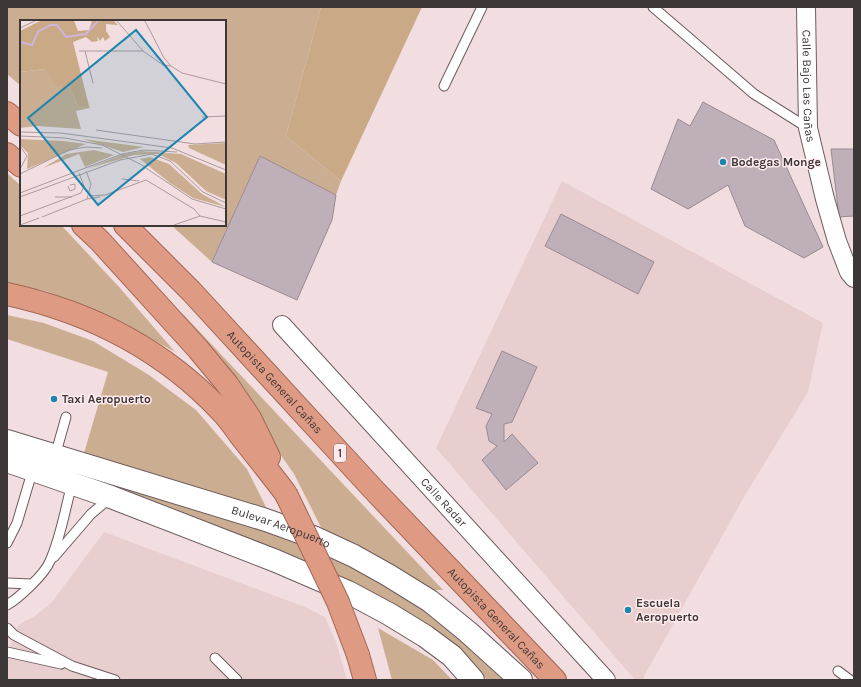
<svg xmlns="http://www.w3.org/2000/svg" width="861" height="687" font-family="Karla,sans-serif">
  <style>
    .built { fill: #e9ced0 }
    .green { fill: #cbae91 }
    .forest { fill: #caa987 }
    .building { fill: #bfafb8; stroke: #998a92 }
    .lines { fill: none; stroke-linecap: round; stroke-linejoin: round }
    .service-casing { stroke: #6c5b5d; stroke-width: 11 }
    .minor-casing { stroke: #6c5b5d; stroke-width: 20 }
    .tertiary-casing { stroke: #6c5b5d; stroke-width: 24 }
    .trunk-casing { stroke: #a16754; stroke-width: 24 }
    .service { stroke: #fff; stroke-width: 9 }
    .minor { stroke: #fff; stroke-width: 18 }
    .tertiary { stroke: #fff; stroke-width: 22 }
    .trunk { stroke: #df9a83; stroke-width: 22 }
    .trunk-bridge-casing { stroke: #a16754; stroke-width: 24; stroke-linecap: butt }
    .trunk-bridge { stroke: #df9a83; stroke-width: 22 }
    .poi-dot { fill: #1d85ae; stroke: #ffebed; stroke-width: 1.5 }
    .labels { text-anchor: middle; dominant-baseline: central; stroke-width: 3; stroke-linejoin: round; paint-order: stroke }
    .shield { fill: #ffebed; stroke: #786d6e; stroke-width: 1 }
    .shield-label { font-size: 11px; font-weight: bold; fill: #3e3737 }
    .street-label { font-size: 12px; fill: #3e3737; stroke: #ffebed }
    .poi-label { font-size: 12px; font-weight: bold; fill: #3e3737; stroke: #ffebed; text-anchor: start }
    .inset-river { fill: none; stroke: #cfb4db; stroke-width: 2 }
    .inset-road { fill: none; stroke: #aa9b9c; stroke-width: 1 }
    .view { fill: #1d85ae; fill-opacity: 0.15; stroke: #1d85ae; stroke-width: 2 }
    .inset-edge { fill: none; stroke: #3e3737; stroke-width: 2 }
  </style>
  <rect width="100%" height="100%" fill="#f2dee0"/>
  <g class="built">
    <path d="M562,181L823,323L808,392L744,497L642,680H635L436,448Z"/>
    <path d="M104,532L305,607L325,617L336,642L347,680H7V657L18,625L35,616L52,602Z"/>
  </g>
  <g class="green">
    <path d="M7,7H321L286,136L341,181L336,195L260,156L212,262L171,225H225V21H21V86L7,74Z"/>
    <path d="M7,173L21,186V225H61L120,288L175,352L118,320L46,291L7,284Z"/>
    <path d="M182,313L443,590H426L325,535L294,474Z"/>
    <path d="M7,315L44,323L93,341L149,375L196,410L247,469L270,515L84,453L108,372L7,339Z"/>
    <path d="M80,474L176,502L321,550L420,602L510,680H487L470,659L447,640L83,481Z"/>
    <path d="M378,628L433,660L452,680H392Z"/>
  </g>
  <path class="forest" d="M321,7H422L341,181L286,136Z"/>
  <g class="building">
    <path d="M703,102L774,140L823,247L804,258L745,226L728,185L688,209L651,189L678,119L690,126Z"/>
    <path d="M831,149H854V216L839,217Z"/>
    <path d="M260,156L336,195L332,220L297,300L212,262Z"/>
    <path d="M561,214L654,262L638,294L545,246Z"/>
    <path d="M502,351L537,367L512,422L504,424V442L512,434L538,463L506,490L482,460L497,446L489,441L486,426L492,414L476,408Z"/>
  </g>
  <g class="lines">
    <g class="service-casing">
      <g id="service">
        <path d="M653,7L754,94L808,128"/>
        <path d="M444,86L482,7"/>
        <path d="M55,456L66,417"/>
        <path d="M7,543L17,523L33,469"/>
        <path d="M54,557L91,514L110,498"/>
        <path d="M7,583L32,584"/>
        <path d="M7,605C19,598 45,574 50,561C61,537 65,509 72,484"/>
        <path d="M7,628L14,635L72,666L115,680"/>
        <path d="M7,652L61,664"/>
        <path d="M215,658L237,680"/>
        <path d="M838,671L850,680"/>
      </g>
    </g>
    <g class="minor-casing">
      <g id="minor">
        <path id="s1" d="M806,7L808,128L825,199L837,241L849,272L854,278"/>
        <path id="s2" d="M282,325L606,680"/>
      </g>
    </g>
    <g class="tertiary-casing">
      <g id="tertiary">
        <path id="s3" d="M7,441L266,520L313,537L354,556L388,575L430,601L468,632L521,680"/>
        <path d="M7,461L111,497L276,561L348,592L389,614L425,636L452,656L473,680"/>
      </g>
    </g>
    <g class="trunk-casing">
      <g id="trunk">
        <path d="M7,113L21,125"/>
        <path d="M7,154L21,166"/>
        <path d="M83,225L100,241L198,349L227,384L250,418L269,457"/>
        <path id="s4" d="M125,225L191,291L374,490L555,680"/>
        <path d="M7,294C90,312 164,350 222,412C230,420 236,430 243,439C257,457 272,475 286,494"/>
        <path d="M358,655L365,680"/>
      </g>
    </g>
    <use href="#service" class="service"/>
    <use href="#minor" class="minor"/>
    <use href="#tertiary" class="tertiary"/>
    <use href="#trunk" class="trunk"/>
    <g class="trunk-bridge-casing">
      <path id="trunk-bridge" d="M286,494L338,602L358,655"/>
    </g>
    <use href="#trunk-bridge" class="trunk-bridge"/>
  </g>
  <g class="poi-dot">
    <circle cx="723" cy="162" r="4"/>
    <circle cx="54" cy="399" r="4"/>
    <circle cx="628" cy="610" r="4"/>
  </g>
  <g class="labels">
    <rect class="shield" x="334" y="444" width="12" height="18" rx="3"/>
    <g class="shield-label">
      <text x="340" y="453">1</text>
    </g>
    <g class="street-label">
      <text stroke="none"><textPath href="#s1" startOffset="79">Calle Bajo Las Cañas</textPath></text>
      <text stroke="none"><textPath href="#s4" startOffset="217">Autopista General Cañas</textPath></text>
      <text stroke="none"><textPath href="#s2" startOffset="240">Calle Radar</textPath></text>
      <text stroke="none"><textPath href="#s3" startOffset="287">Bulevar Aeropuerto</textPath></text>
      <text stroke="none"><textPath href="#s4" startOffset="541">Autopista General Cañas</textPath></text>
    </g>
    <g class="poi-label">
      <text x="731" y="162">Bodegas Monge</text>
      <text x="62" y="399">Taxi Aeropuerto</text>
      <text x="636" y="603">Escuela<tspan x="636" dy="14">Aeropuerto</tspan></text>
    </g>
  </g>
  <g transform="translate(20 20)">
    <rect width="206" height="206" fill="#f2dee0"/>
    <path d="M25,49L37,66H49L58,86H69L70,88L56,91L61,109L17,106L0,108V52ZM0,119L43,121L66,124L7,149L8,133L0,125ZM63,119L124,127L103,132ZM206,123V145L169,128L168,125ZM74,130L94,135L65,147L59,134L23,148L46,134ZM122,131L161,134L206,154V180L186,171L156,143L138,134L114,135L66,149L104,134ZM130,137L149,144L182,174L206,187L173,178L150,163L120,139Z" fill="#cbae91"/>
    <path d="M20,1H54L58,11L69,10L72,1H94L98,5L86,4V11L90,17L85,21L83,17L80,21L77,16L78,21L72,22L66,17L53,22L69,86H58L49,66L37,67L25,49L0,52V11Z" fill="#caa987"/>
    <path class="inset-river" d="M0,22L12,25L18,12L30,5H37L46,17L66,14L78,1"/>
    <path class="inset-road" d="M97,1L123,31L143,45L151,46M125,1L144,38L151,46L162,53L206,64M0,8L15,1M59,31H123M65,31L73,63M182,97L206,96M76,110L175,124L206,122M0,112L41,113L152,128L206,150M0,116L45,118L82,125L120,144L172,179L206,189M0,126L7,136L0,149M0,154L49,130L66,127L82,128M102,159L119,161M48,166L50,171L55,169V164L50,165M0,173L102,134L123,130L157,132M69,176L85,175L126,160L174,189L180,196M0,177L100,140L132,134L150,141L183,172L206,183M35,177H52M67,179L80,177M0,196L61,173L64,166L59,153M22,197L67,179L71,164L66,151M0,205L19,198M154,205L180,196L206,202"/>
    <path class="view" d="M116,10L187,97L78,185L8,98Z"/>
    <rect width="206" height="206" class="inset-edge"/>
  </g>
  <rect width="861" height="687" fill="none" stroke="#3e3737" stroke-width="16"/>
</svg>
